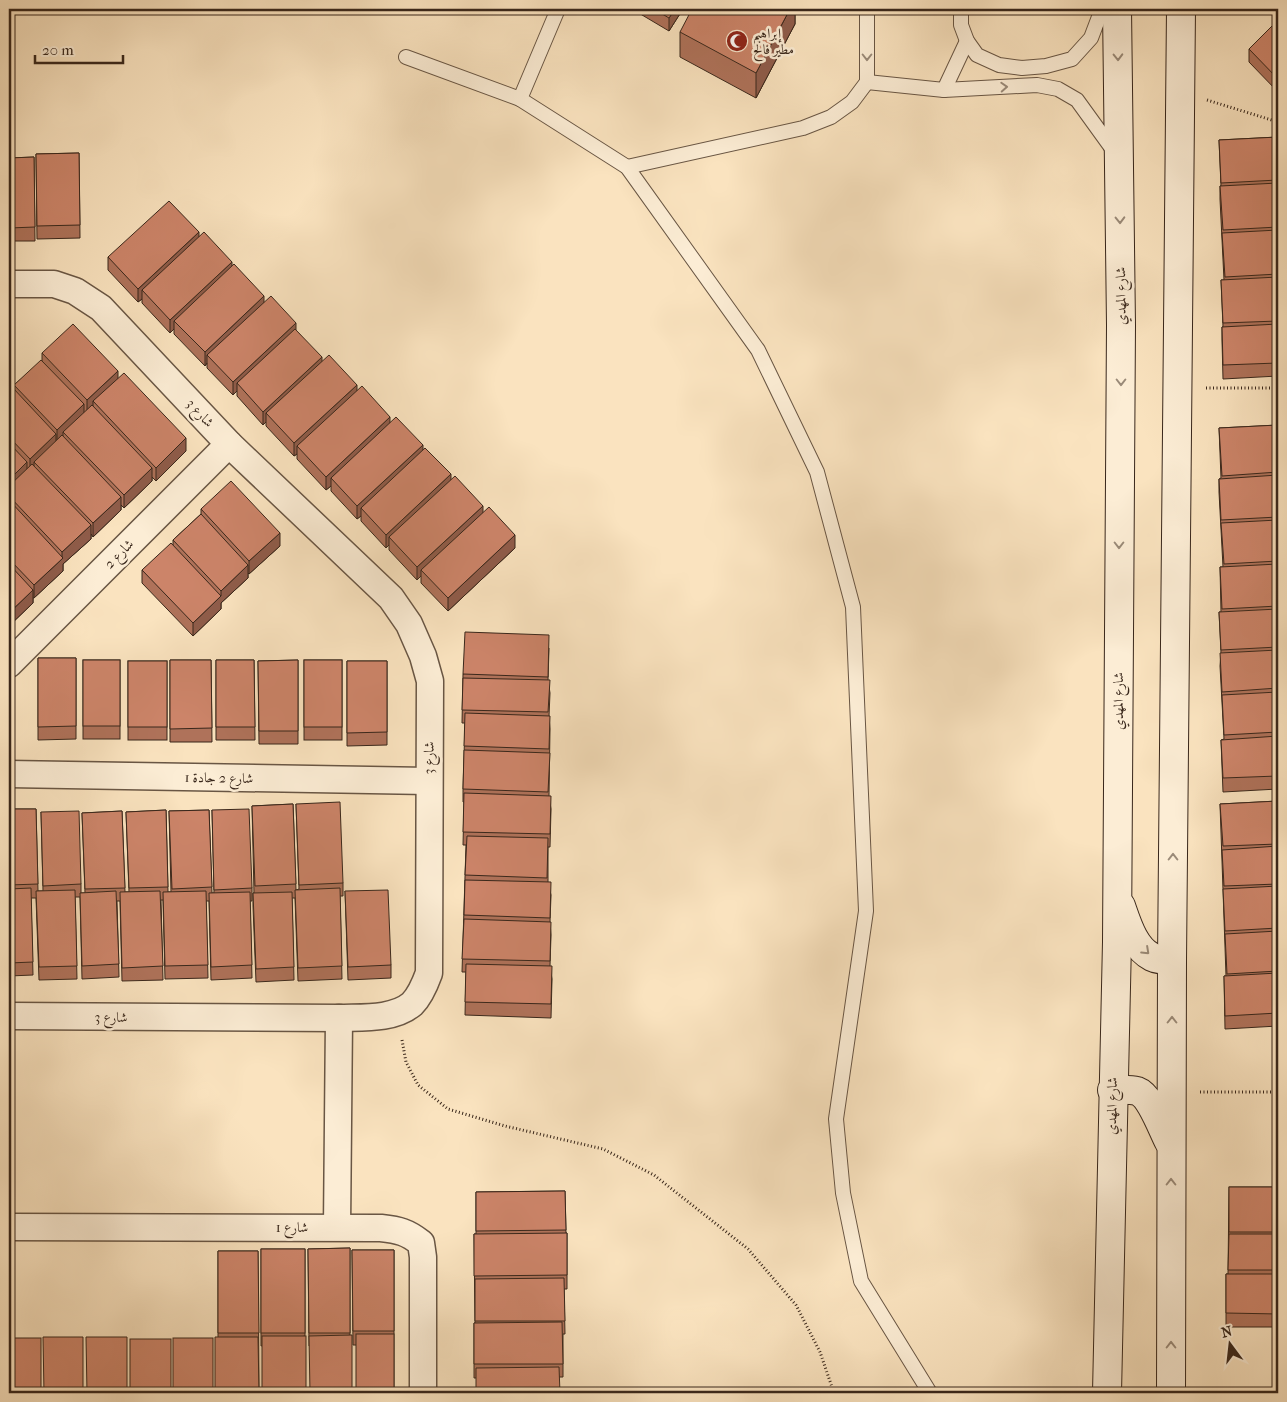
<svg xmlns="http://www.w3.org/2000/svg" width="1287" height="1402" font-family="'IM FELL French Canon',Amiri,serif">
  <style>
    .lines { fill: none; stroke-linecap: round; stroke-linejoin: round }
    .service-casing { stroke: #695644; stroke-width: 16 }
    .minor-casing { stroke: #695644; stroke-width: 29 }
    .secondary-casing { stroke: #39271b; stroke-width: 30 }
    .path { stroke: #39271b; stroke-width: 3; stroke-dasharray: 1 2.5; stroke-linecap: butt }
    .service { stroke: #fcedd5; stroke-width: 14 }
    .minor { stroke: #fcedd5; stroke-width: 26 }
    .secondary { stroke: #fcedd5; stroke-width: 28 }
    .wall { fill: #af725a; stroke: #39271b }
    .shaded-wall { fill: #8f5c4a; stroke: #39271b }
    .building { fill: #cc8469; stroke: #39271b }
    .oneway { stroke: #9a8a78 }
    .labels { text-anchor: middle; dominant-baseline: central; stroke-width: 5; stroke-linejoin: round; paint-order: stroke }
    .poi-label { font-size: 14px; fill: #39271b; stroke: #fcedd5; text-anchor: start }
    .street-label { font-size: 14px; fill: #39271b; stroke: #fcedd5 }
  </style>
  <rect width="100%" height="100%" fill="#fae3bf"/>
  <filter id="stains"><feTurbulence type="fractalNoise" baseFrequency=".004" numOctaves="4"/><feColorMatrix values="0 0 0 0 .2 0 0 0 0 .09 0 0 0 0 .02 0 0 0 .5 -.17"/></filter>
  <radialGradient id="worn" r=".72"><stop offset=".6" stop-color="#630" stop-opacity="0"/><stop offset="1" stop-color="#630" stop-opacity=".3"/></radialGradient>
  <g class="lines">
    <g class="service-casing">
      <g id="service">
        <path d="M558,9L520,99L627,167L758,350L817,472L853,607L866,911L836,1119L843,1193L861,1281L930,1393"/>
        <path d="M867,9V82L944,90L1037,85L1058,89L1077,100L1116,154"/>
        <path d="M961,9V25L967,41L977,55L999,65L1022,68L1046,66L1072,59L1091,38L1102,9"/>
        <path d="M406,57L520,99"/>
        <path d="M944,90L967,41"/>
        <path d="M627,167L803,128L831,117L852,102L867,82"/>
      </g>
    </g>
    <g class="minor-casing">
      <g id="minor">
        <path d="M9,284H54L75,291L101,308L229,444L391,598L409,624L423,656L430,681L429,973C425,984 420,996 412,1004C393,1020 361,1017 339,1018L9,1016"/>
        <path d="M9,664L229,444"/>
        <path d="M9,774L428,781"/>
        <path d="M9,1227L381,1228C399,1230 407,1232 421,1243L423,1257V1393"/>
        <path d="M337,1227L339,1018"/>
      </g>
    </g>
    <g class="secondary-casing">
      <g id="secondary">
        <path d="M1121,906C1127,923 1134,948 1152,957C1158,960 1166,960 1172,960"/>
        <path d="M1112,1090C1120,1090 1129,1089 1137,1091C1151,1096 1162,1129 1169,1142"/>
        <path d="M1107,1393L1117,942L1121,325L1117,9"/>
        <path d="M1171,1393L1172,960L1181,9"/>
      </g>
    </g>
    <g class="path">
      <path d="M1207,100L1278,122"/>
      <path d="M1206,388H1278"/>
      <path d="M402,1040L406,1062L418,1085L448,1109L505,1126L603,1149L654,1175L748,1249L796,1305L820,1352L834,1393"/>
      <path d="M1200,1092H1278"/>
    </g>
    <use href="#service" class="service"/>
    <use href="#minor" class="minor"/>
    <use href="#secondary" class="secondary"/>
  </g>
  <g class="wall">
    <path d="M632,9H683L669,31Z"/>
    <path d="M795,9V24L756,98L680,57V32Z"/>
    <path d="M1278,20V92L1249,62V49Z"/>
    <path d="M1278,137V376L1223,379L1222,340V327H1223L1221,280H1224L1220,199V186H1221L1219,140Z"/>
    <path d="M79,153L80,238L37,239L36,154Z"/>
    <path d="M34,157L35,241H9V158Z"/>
    <path d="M199,236L232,266L264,302L296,330L322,361L357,390L390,422L423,450L451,480L483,513L515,548L448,611L421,583V576L417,580L389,550V545L386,548L361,521V516L357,519L331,491V486L326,490L297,459V454L294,456L266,426V422L263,425L237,396V391L233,395L207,368V363L205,366L174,334V329L170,333L142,303V299L138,302L108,270V257Z"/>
    <path d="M42,353L118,378L186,451L156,481L152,477V481L124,508L121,505V510L93,537L91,534V539L63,564V571L34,598H33V603L9,626V391L14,390V385L42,361Z"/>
    <path d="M1278,425V789L1223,792L1221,740L1224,739L1220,666L1221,653L1219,612H1221L1220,567H1223L1219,492V479L1221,478L1219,428Z"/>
    <path d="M201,509L280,546L249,574L248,573V578L221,603V609L193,636L142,583V570L173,545V540L201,514Z"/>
    <path d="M549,648L548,680L550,693L549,716L550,729L549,796L551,809L550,847H548V882L551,895L550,922L551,935L550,966L552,979L551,1018L465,1015L466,972H462L466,845H463L464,802H463V789L465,723H462L463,674Z"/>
    <path d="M38,658H76V739L38,740Z"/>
    <rect x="83" y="660" width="37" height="79"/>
    <path d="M170,660H211L212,742H170Z"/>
    <path d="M216,660H254L255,740H216Z"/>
    <path d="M298,660V744H259L258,661Z"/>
    <rect x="304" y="660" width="38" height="80"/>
    <rect x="128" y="661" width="39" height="79"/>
    <path d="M347,661H387V745L347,746Z"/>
    <path d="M1278,801V1026L1225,1029L1224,976H1226L1220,804Z"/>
    <path d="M293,804L296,890L299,889L296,804L343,883V896H340L342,979L298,981L295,898H292L294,980L256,982L253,906V893H254L252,806Z"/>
    <path d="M9,809H36L38,891H43L41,812L81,884V893H85L82,813L122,811L125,892H129L126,812L166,810L168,892H171L169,811L209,810L212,893H214L212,810L252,888V901H250L252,978L211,980L209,901H206L208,978L165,979L163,900H161L163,980L122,981L120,901H117L119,977L82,979L80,897H75L77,979L39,980L36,898H31L33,975L9,976Z"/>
    <path d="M345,891L391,965V978L348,980Z"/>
    <path d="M1229,1187H1278V1327H1226V1274H1228Z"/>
    <path d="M565,1191L566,1233H567V1289H564L565,1334H563V1377L474,1378V1323H475L474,1234H476V1192Z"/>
    <path d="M350,1248V1335L309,1346L308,1249Z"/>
    <path d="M261,1249H305V1336L261,1346Z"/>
    <path d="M352,1250H394V1393L356,1345H353Z"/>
    <path d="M218,1251H258L259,1393L218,1337Z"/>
  </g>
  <g class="shaded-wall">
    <path d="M675,9H683L669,31V18Z"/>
    <path d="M790,9H795V24L756,98V73Z"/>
    <path d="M199,232V245L142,290V299L138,302V289Z"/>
    <path d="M232,262V275L174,321V329L170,333V320Z"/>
    <path d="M264,296V310L207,355V363L205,366V352Z"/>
    <path d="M296,323V336L237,383V391L233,395V382Z"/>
    <path d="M322,357V370L266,413V422L263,425V412Z"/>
    <path d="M118,371V384L93,401V408L87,413V400Z"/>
    <path d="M357,385V398L297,446V454L294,456V443Z"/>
    <path d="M84,404V418L63,432V437L57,443V430Z"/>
    <path d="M390,417V430L331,478V486L326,490V477Z"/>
    <path d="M56,434V447L34,462V468L30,472V459Z"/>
    <path d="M186,438V451L156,481V468Z"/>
    <path d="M423,445V458L361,508V516L357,519V506Z"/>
    <path d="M27,462V476L9,493V480Z"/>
    <path d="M152,468V481L124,508V495Z"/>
    <path d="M451,474V488L389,537V545L386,548V535Z"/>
    <path d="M121,497V510L93,537V523Z"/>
    <path d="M483,506V519L421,570V576L417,580V567Z"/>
    <path d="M91,525V539L63,564V571L34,598V585L62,559V552Z"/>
    <path d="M280,533V546L249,574V561Z"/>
    <path d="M515,535V548L448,611V598Z"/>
    <path d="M248,565V578L221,603V609L193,636V623L221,596V591Z"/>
    <path d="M33,590V603L9,626V613Z"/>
  </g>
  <g class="building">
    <path d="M654,9H675L669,18Z"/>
    <path d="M692,9H790L756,73L680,32Z"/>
    <path d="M1278,20V79L1249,49Z"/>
    <path d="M1278,137V180L1221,183L1219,140Z"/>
    <path d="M79,153L80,225L37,226L36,154Z"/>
    <path d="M34,157L35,227L9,228V158Z"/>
    <path d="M1278,183V227L1223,230L1220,186Z"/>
    <path d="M169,201L199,232L138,289L108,257Z"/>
    <path d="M1278,230V274L1225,277L1222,233Z"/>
    <path d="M204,232L232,262L170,320L142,290Z"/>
    <path d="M234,264L264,296L205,352L174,321Z"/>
    <path d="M1278,277V321L1223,323L1221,280Z"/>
    <path d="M271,296L296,323L233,382L207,355Z"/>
    <path d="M73,324L118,371L87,400L42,353Z"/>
    <path d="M1278,324V363L1223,365L1222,327Z"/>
    <path d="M295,329L322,357L263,412L237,383Z"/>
    <path d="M329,355L357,385L294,443L266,413Z"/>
    <path d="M41,360L84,404L57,430L14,385Z"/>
    <path d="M124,373L186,438L156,468L93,401Z"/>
    <path d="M362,386L390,417L326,477L297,446Z"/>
    <path d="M13,388L56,434L30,459L9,437V391Z"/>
    <path d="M92,405L152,468L124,495L63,432Z"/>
    <path d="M396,417L423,445L357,506L331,478Z"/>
    <path d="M1278,425V472L1222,476L1219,428Z"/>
    <path d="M62,435L121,497L93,523L34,462Z"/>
    <path d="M9,443L27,462L9,480Z"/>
    <path d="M425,448L451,474L386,535L361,508Z"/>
    <path d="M32,464L91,525L62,552L9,496V486Z"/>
    <path d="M1278,475V517L1221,520L1219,479Z"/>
    <path d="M455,476L483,506L417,567L389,537Z"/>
    <path d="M231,481L280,533L249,561L201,509Z"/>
    <path d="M9,500L63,558L34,585L9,559Z"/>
    <path d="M489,507L515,535L448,598L421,570Z"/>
    <path d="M201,514L248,565L221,591L173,540Z"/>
    <path d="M1278,520V561L1224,564L1221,523Z"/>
    <path d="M171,543L221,596L193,623L142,570Z"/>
    <path d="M9,564L33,590L9,613Z"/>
    <path d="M1278,564V606L1222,609L1220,567Z"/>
    <path d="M1278,609V647L1221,650L1219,612Z"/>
    <path d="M465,632L549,635L548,677L463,674Z"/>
    <path d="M1278,650V688L1222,692L1220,653Z"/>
    <path d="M38,658H76V726L38,727Z"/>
    <rect x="83" y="660" width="37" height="66"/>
    <path d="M170,660H211L212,728L170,729Z"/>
    <path d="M216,660H254L255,727H216Z"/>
    <path d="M298,660V731H259L258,661Z"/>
    <rect x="304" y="660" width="38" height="67"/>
    <rect x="128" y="661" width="39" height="66"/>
    <path d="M347,661H387V732L347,733Z"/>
    <path d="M463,678L550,680L548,712L462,710Z"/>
    <path d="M1278,692V732L1224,735L1222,695Z"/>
    <path d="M465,713L550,716L549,749L464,746Z"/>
    <path d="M1278,736V776L1223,778L1221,740Z"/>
    <path d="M464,750L550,753L548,792L463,789Z"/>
    <path d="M464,793L551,796L550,834L463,832Z"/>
    <path d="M1278,801V844L1223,846L1220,804Z"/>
    <path d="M340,802L343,883L299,885L296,804Z"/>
    <path d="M293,804L296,884L255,886L252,806Z"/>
    <path d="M9,809H36L38,884L9,885Z"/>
    <path d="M249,809L252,888L214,890L212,810Z"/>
    <path d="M166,810L168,887L129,888L126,812Z"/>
    <path d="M209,810L212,887L172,889L169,811Z"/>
    <path d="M79,811L81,884L43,886L41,812Z"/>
    <path d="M122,811L125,888L85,889L82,813Z"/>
    <path d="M467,836L548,838L547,878L465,875Z"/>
    <path d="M1278,846V884L1224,886L1222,850Z"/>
    <path d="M465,880L551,882L550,918L464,915Z"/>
    <path d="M1278,886V928L1225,931L1223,889Z"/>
    <path d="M31,888L33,962L9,963V889Z"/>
    <path d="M340,888L342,966L298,968L295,890Z"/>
    <path d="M75,890L77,966L39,967L36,891Z"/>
    <path d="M388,890L391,965L348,967L345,891Z"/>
    <path d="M116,891L119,964L82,966L80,893Z"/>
    <path d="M160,891L163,966L122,968L120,892Z"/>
    <path d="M206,891L208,965L165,966L163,892Z"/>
    <path d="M250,892L252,965L211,967L209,893Z"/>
    <path d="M292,892L294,967L256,969L253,893Z"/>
    <path d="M464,919L551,922L550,961L462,959Z"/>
    <path d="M1278,931V971L1227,974L1225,934Z"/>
    <path d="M466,964L552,966L551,1004L465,1002Z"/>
    <path d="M1278,973V1013L1225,1016L1224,976Z"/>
    <rect x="1229" y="1187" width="49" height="45"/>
    <path d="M565,1191L566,1230L476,1231V1192Z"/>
    <path d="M567,1233V1275L474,1276V1234Z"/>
    <path d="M1229,1234H1278V1270H1228Z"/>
    <path d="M350,1248V1333H309L308,1249Z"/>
    <rect x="261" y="1249" width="44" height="84"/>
    <path d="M352,1250H394V1331H353Z"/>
    <path d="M218,1251H258L259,1333H218Z"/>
    <path d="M1226,1274H1278V1314L1226,1313Z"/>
    <path d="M564,1278L565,1321H475V1279Z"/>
    <path d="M562,1322L563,1364H474V1323Z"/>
    <rect x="356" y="1334" width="38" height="59"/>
    <path d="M352,1335V1393H310L309,1336Z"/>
    <rect x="262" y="1336" width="44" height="57"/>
    <path d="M43,1337H83V1393H44Z"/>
    <path d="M86,1337H127V1393H87Z"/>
    <path d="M215,1337H258L259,1393H215Z"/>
    <rect x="9" y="1338" width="32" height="55"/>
    <rect x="173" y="1338" width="40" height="55"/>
    <rect x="130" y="1339" width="41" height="54"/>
    <path d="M559,1367L560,1393H476V1368Z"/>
  </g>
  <defs><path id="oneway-chevron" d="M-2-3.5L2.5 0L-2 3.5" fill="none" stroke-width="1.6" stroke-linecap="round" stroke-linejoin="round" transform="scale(1.25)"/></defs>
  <g class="oneway">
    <use href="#oneway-chevron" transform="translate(867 57) rotate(90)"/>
    <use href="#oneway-chevron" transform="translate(1118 57) rotate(89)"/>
    <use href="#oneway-chevron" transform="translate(1004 87) rotate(-3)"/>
    <use href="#oneway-chevron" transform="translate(1120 220) rotate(89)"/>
    <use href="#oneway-chevron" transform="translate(1121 382) rotate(90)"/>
    <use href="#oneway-chevron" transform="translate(1119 545) rotate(90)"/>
    <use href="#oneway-chevron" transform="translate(1173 857) rotate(-90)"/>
    <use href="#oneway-chevron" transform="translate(1146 951) rotate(43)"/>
    <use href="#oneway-chevron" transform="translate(1172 1020) rotate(-90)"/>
    <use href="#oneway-chevron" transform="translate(1171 1182) rotate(-90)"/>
    <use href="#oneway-chevron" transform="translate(1171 1345) rotate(-90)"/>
  </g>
  <defs>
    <g id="mosque-disc" transform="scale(1.125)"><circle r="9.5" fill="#8f2418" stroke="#fcedd5"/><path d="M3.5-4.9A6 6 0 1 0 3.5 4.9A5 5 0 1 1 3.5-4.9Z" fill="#fff"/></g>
  </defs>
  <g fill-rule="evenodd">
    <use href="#mosque-disc" x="737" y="41"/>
  </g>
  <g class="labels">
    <g class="poi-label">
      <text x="753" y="33">إبراهيم<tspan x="753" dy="16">مطير فالح</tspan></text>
    </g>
    <g class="street-label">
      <text transform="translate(1121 296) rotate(-91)">شارع المهدي</text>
      <text transform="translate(200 413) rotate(47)">شارع 3</text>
      <text transform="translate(119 554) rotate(-45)">شارع 2</text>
      <text transform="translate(1118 701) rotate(-90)">شارع المهدي</text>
      <text transform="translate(429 758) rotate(-89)">شارع 3</text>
      <text transform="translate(219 778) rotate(1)">شارع 2 جادة 1</text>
      <text x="111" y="1017">شارع 3</text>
      <text transform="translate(1112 1106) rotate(-89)">شارع المهدي</text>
      <text x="292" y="1227">شارع 1</text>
    </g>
  </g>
  <rect width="1287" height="1402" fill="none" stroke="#fae3bf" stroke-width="30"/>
  <rect x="10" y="10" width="1267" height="1382" fill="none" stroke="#39271b" stroke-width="2.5"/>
  <rect x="15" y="15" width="1257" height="1372" fill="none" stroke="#39271b"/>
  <g transform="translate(1230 1344) rotate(345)" stroke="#fcedd5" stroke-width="4" paint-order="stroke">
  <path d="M0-4L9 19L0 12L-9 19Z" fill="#39271b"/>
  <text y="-8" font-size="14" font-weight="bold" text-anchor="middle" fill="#39271b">N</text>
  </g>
  <path d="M35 55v8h88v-8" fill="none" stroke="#39271b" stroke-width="2.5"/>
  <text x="42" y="55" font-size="15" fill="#39271b" stroke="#fcedd5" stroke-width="4" paint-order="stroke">20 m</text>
  <rect width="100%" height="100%" filter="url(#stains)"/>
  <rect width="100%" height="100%" fill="url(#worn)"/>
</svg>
